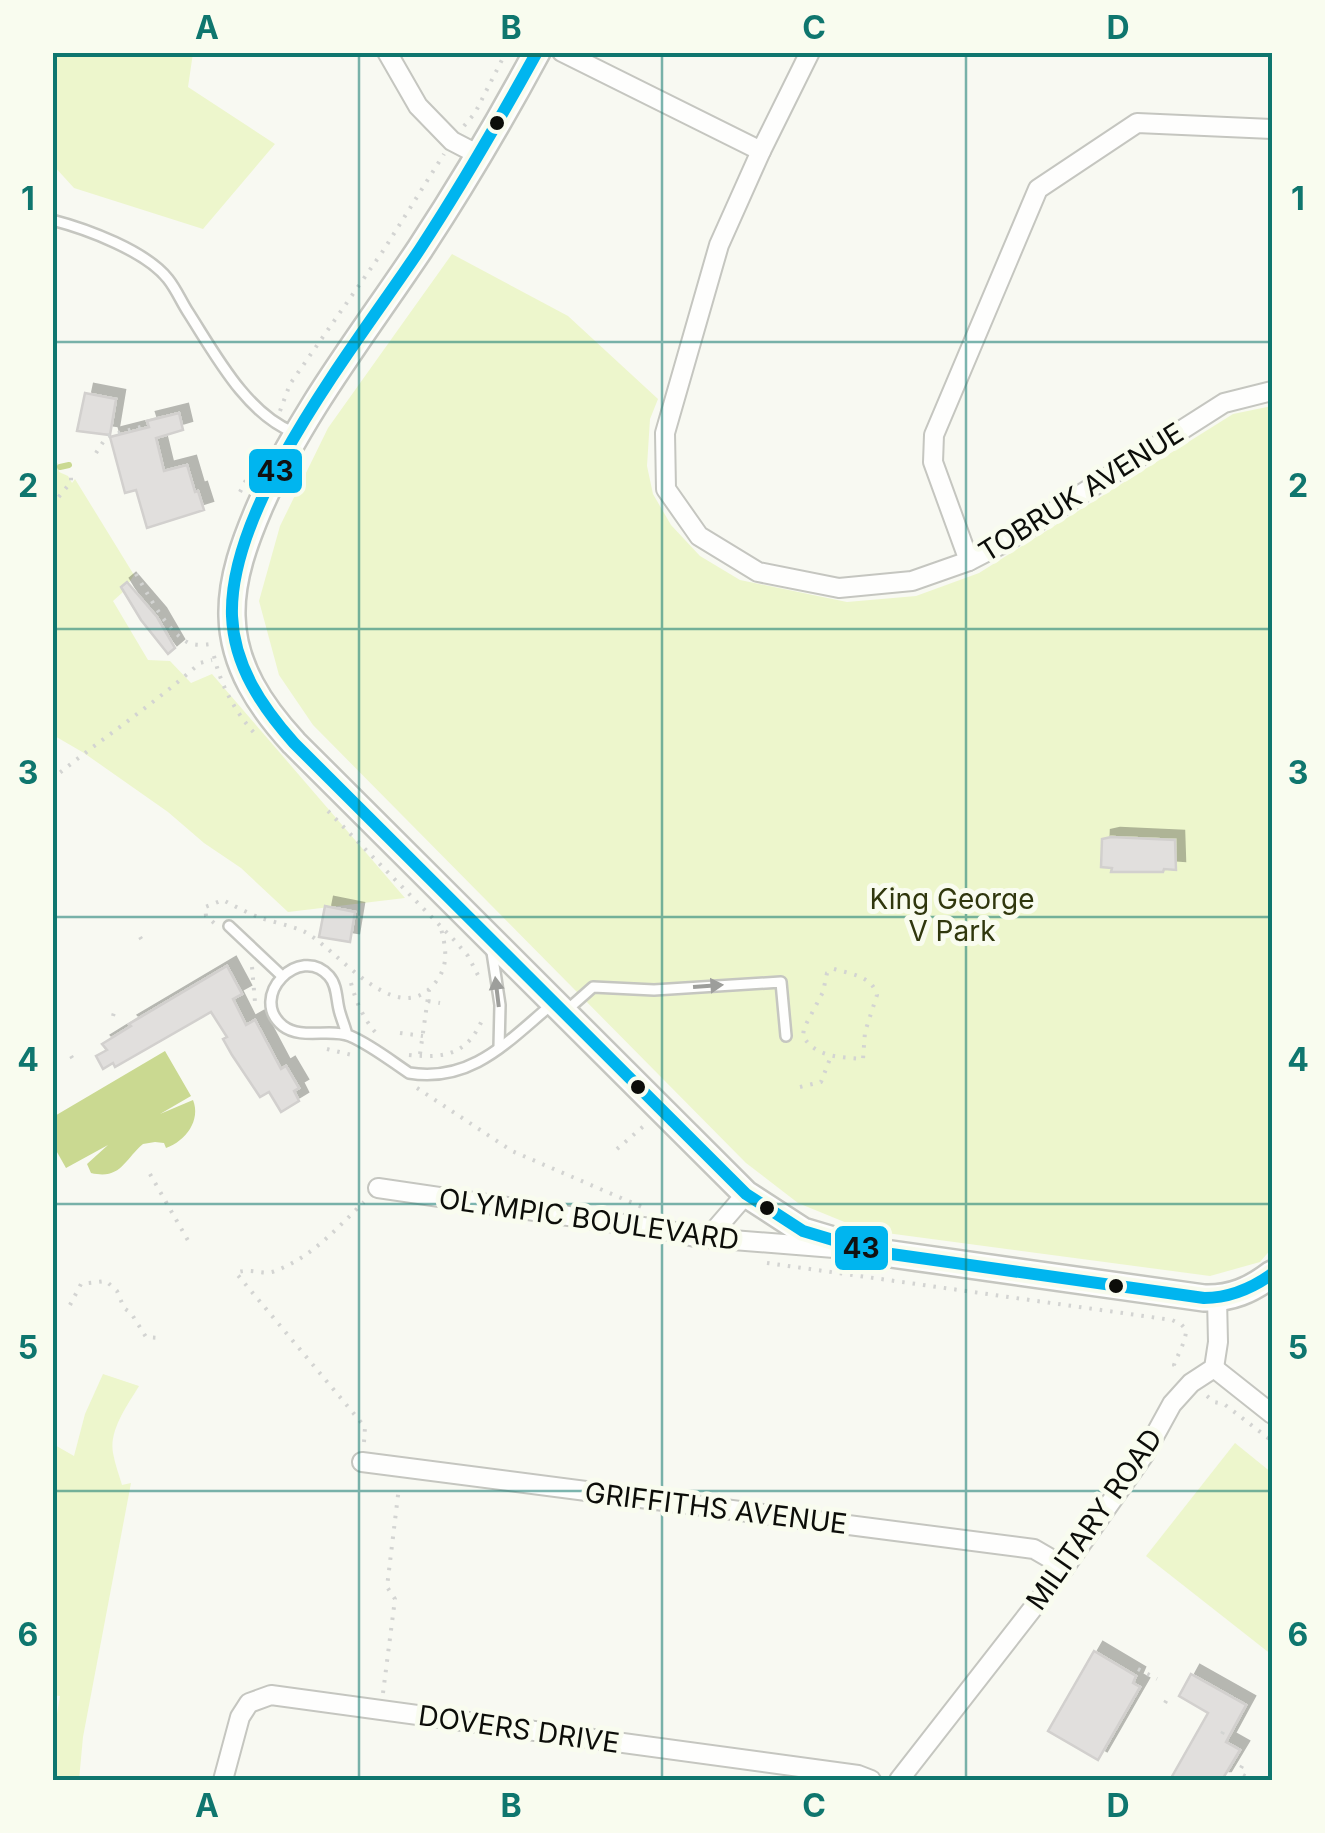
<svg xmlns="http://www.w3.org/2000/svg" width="1325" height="1833" font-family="Inter,sans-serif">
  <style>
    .green { fill: #edf6cc }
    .water { fill: #cad991 }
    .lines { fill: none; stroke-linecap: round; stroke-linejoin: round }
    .stream { stroke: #cad991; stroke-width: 6 }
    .building { fill: #e1dfdd; stroke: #d2d0ce; stroke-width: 2.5; filter: url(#shadow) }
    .lane-casing { stroke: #c5c6c0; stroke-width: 14 }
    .street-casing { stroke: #c5c6c0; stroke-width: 22 }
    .secondary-casing { stroke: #c5c6c0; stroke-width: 30 }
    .path { stroke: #d3d4d2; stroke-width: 4; stroke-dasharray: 2.5 8; stroke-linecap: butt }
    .lane { stroke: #fefefd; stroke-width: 9 }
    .street { stroke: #fefefd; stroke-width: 18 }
    .secondary { stroke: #fefefd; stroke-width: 25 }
    .bus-1-casing { stroke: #f9fcef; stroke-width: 20 }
    .bus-1 { stroke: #00b5ef; stroke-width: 12 }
    .oneway { fill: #9d9e9b }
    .grid { fill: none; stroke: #0f766e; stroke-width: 2.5; stroke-opacity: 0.55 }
    .bus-dot { fill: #0c0d09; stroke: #f9fcef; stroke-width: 4 }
    .labels { text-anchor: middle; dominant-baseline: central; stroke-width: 10; stroke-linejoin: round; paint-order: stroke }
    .street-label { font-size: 28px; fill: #0c0d09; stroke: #f9fcef }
    .park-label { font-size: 28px; fill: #30370d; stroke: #f9fcef }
    .line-badge { stroke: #f9fcef; stroke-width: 4 }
    .pale-badge-label { font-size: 28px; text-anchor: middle; font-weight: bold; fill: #111 }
    .neatline { fill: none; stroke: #0f766e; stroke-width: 4 }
    .grid-label { font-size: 32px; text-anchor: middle; font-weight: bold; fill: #0f766e }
  </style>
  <defs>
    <filter id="shadow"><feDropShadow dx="9" dy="-9" stdDeviation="0" flood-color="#0004"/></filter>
  </defs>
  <rect width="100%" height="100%" fill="#f8f9f2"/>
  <g class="green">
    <path d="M53,52L193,53L188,87L275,144L203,229L74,188L53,165Z"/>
    <path d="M452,254L568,316L658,399L650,419L647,466L653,494L671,525L700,556L740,580L847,602L916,596L979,573L1233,414L1272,406V1248L1260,1262L1210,1276L864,1230L798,1203L746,1163L313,725L279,675L259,601L280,526L328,428Z"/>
    <path d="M52,457L58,464L59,472L68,476L72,483L75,479L134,575L123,592L113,601L148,660L170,661L191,683L212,674L405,898L288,912L241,868L204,843L168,812L84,753L53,735Z"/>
    <path d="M103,1374L139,1386C127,1406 109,1430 113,1453C115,1464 119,1475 122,1485L131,1483L83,1737L79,1780H53V1716L57,1714L60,1696L52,1695L53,1444L74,1456L85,1414Z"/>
    <path d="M1235,1443L1272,1473V1655L1146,1556Z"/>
  </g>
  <path class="water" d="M165,1051L191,1096L160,1114L193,1100C201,1120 186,1141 166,1148L164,1143L155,1142L143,1144C124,1160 121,1180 91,1173L87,1164L108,1145L66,1168L53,1145V1117Z"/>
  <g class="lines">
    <path class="stream" d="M60,467L69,465"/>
  </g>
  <g class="building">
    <path d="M85,393L116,399L110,435L77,431Z"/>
    <path d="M179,413L183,430L156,438L164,471L187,465L195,492L198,491L204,510L147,528L136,490L125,493L110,437L149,427L147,421Z"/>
    <path d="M127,582L157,617L175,648L168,654L141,620L121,587Z"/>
    <path d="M1111,837L1175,840L1176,870L1164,869L1163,872H1111L1112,868L1101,867L1102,839Z"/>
    <path d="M325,906L355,912L350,942L319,937Z"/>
    <path d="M227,966L242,994L233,999L246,1025L255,1020L281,1069L286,1066L299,1088L294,1091L299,1101L281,1112L269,1092L260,1097L232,1055L223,1039L227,1037L211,1012L115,1067L113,1063L103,1069L96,1056L107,1050L102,1044L131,1026L129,1024Z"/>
    <path d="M1094,1651L1136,1676L1133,1683L1140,1687L1098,1760L1048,1731Z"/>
    <path d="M1191,1674L1246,1705L1226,1742L1240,1750L1222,1780H1170L1208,1713L1179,1696Z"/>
  </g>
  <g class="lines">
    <g class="lane-casing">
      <g id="lane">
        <path d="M52,220C87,229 146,251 168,279C176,289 181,301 188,312C215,354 246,413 293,432"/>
        <path d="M229,926L282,976"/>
        <path d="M492,952L500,1005L499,1048"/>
        <path d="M567,1010L593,987L654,990L781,982L786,1036"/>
        <path d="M347,1035C345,1027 342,1020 340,1013C336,1001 338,986 329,976C300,943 247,997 283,1026C301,1040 330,1028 350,1036C371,1045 391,1061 409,1073C471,1083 507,1042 550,1006"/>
      </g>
    </g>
    <g class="street-casing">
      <g id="street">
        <path d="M387,52L418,106L452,141L479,155"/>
        <path d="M562,52L761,151"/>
        <path d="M810,52L761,151L719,245L665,433L666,489L699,536L758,572L839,588L912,581L969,561L1006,542L1224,403L1272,391"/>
        <path d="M969,561L933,462L934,435L1038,189L1137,123L1272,129"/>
        <path d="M378,1188L670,1231L695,1237L834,1248"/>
        <path d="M700,1235L714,1231L746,1194"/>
        <path d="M1214,1368L1272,1414"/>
        <path d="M362,1462L1034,1549L1065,1567"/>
        <path d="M223,1780L240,1717L249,1703L271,1695L858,1775L871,1780"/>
        <path d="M899,1780L1065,1567L1144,1455L1172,1404L1191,1383L1214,1368L1218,1342L1217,1299"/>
      </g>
    </g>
    <g class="secondary-casing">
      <path id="secondary" d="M537,52C501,119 462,185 420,249C364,333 301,413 260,506C245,541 231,578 232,616C233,666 261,707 294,743L746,1194L803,1231L870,1251L1204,1298C1231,1299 1251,1290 1272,1274"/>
    </g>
    <g class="path">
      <path d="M464,126L475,113L506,52"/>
      <path d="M280,411L290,384L383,251L444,154"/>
      <path d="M96,453L107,436L148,425"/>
      <path d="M240,492L256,460"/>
      <path d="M52,505L71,482V470"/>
      <path d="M136,574C148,594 166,630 187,642C194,646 204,645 211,644"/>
      <path d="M214,656C221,686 235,712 256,735"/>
      <path d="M52,779C101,739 153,705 200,663L212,660"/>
      <path d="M328,811L455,941L468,956L481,981"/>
      <path d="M214,923L206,916L205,907L223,900C234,906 246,912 258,917C272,922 289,925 303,931C335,946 395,1031 434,984C450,966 446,947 440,925"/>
      <path d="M140,937L143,942"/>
      <path d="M252,967L255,1002"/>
      <path d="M834,969C851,974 872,976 877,995L865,1032L863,1059C841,1057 816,1058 803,1036L804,1028L823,992L827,973Z"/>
      <path d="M351,983C356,1002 363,1018 376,1033"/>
      <path d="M428,1001L440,1003"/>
      <path d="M113,1016L115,1009"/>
      <path d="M400,1033L423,1036"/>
      <path d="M327,1049L356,1056"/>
      <path d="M420,1054L429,990"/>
      <path d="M409,1055C447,1059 470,1053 484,1015"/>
      <path d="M71,1056L74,1061"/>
      <path d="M800,1087L821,1082L831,1056"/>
      <path d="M417,1088L512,1151L642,1207"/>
      <path d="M617,1149L646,1124"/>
      <path d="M150,1174L190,1244"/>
      <path d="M767,1263L1172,1320L1181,1324L1186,1330C1186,1341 1178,1354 1174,1365L1178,1369"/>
      <path d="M70,1305L81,1284L106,1281L117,1291L124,1308L131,1313L146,1337L159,1338"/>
      <path d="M1207,1396L1214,1402L1224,1404L1272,1441"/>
      <path d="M364,1442L365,1427L236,1273C250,1267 263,1276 275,1271C312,1257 336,1229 364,1202"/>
      <path d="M1138,1669L1157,1679"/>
      <path d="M383,1693L395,1599L387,1587L399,1487"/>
      <path d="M1165,1703L1169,1696"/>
      <path d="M1222,1734L1225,1728"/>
      <path d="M1241,1768L1243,1764"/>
      <path d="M1243,1775L1248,1778"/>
    </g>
    <use href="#lane" class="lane"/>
    <use href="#street" class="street"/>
    <use href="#secondary" class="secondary"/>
    <g class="bus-1-casing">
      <path id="bus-1" d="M537,52C500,119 462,185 420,249C359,341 228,503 232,616C234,666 262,707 294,743L746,1194L803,1231L870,1251L1204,1298C1230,1298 1251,1289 1272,1274"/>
    </g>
    <use href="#bus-1" class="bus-1"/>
  </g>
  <defs><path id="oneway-solid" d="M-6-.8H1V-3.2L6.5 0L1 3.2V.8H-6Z" transform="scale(2.5)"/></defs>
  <g class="oneway">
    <use href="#oneway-solid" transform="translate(708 986) rotate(-4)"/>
    <use href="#oneway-solid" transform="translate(497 992) rotate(-97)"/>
  </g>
  <path class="grid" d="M359,52V1780M662,52V1780M966,52V1780M52,342H1272M52,629H1272M52,917H1272M52,1204H1272M52,1491H1272"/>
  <g class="bus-dot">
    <circle cx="497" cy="123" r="9"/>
    <circle cx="638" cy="1087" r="9"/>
    <circle cx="767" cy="1208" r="9"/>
    <circle cx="1116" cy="1286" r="9"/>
  </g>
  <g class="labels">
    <g class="street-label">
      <text transform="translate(1081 492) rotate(-32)">TOBRUK AVENUE</text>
      <text transform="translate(589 1219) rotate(8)">OLYMPIC BOULEVARD</text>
      <text transform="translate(716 1508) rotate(7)">GRIFFITHS AVENUE</text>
      <text transform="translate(1094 1519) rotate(-55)">MILITARY ROAD</text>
      <text transform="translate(519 1729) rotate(8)">DOVERS DRIVE</text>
    </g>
    <g class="park-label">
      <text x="952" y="899">King George<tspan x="952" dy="32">V Park</tspan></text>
    </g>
  </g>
  <g class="line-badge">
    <rect x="247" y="447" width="57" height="48" rx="10" fill="#00b5ef"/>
    <rect x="833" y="1224" width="57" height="48" rx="10" fill="#00b5ef"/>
  </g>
  <g class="pale-badge-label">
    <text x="275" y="481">43</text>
    <text x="861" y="1258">43</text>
  </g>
  <rect width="1325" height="1833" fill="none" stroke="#f9fcef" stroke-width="110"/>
  <rect x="55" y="55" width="1215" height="1723" class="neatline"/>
  <g class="grid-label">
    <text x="207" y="39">A</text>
    <text x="511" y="39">B</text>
    <text x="814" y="39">C</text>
    <text x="1118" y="39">D</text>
    <text x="28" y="210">1</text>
    <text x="1298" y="210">1</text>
    <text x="28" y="497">2</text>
    <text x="1298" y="497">2</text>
    <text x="28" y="784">3</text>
    <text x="1298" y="784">3</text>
    <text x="28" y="1071">4</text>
    <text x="1298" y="1071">4</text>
    <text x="28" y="1359">5</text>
    <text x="1298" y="1359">5</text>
    <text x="28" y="1646">6</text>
    <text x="1298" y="1646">6</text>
    <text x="207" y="1817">A</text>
    <text x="511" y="1817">B</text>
    <text x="814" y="1817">C</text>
    <text x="1118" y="1817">D</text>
  </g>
</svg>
